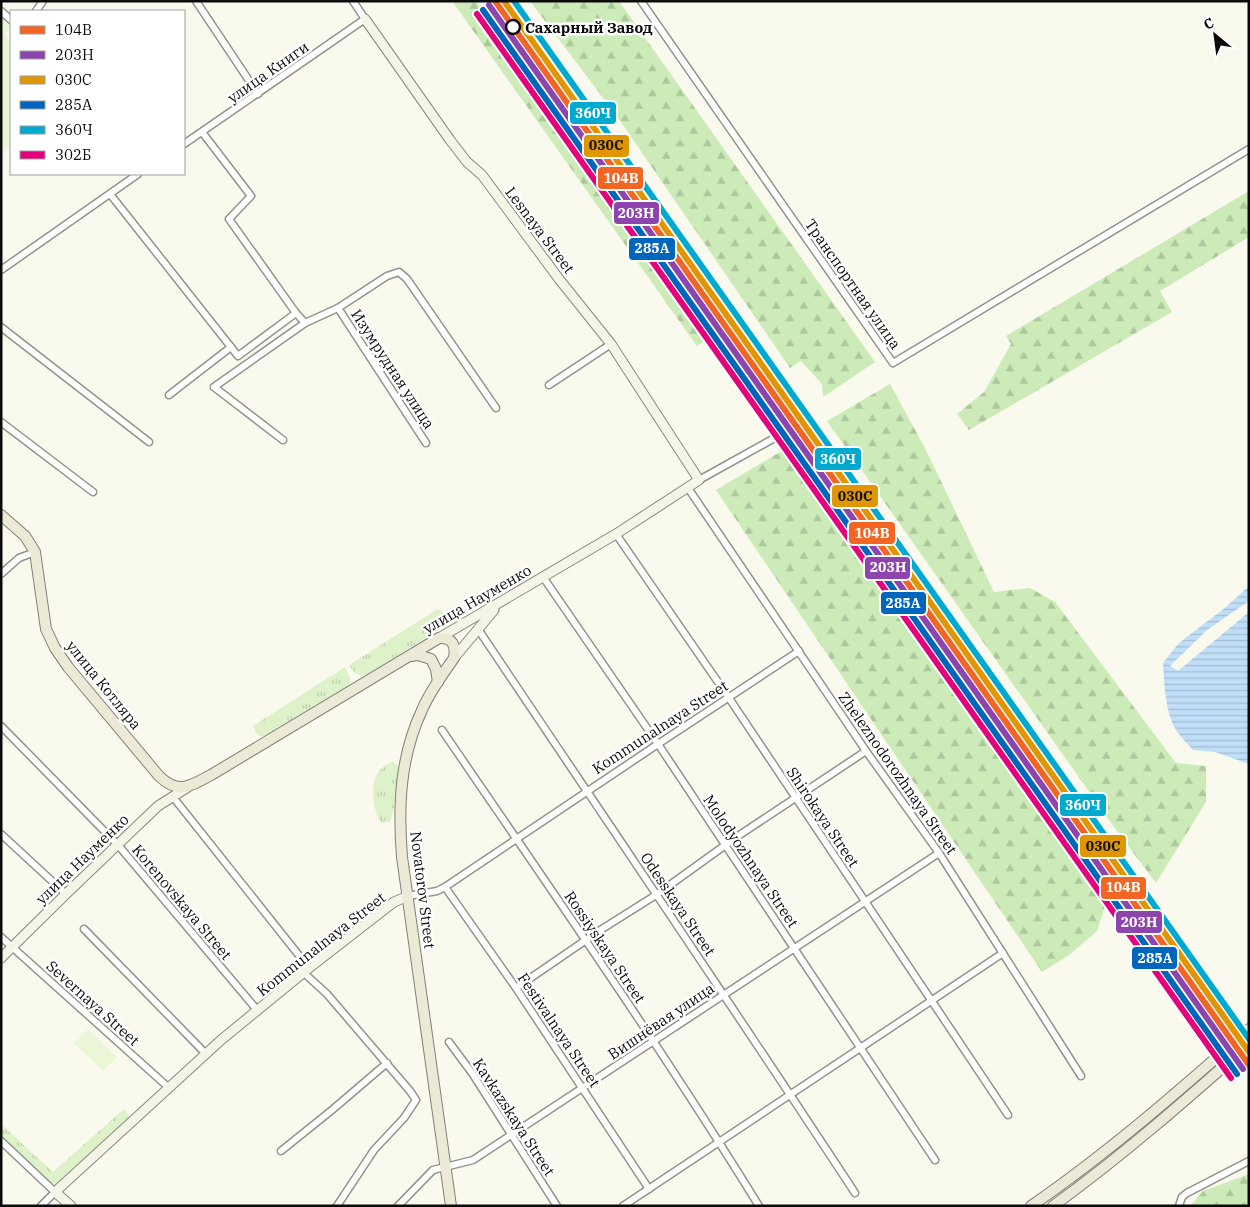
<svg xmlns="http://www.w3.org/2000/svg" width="1250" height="1207" font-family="'IBM Plex Serif',serif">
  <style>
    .grass { fill: url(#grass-tufts) }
    .forest { fill: url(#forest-firs) }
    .pitch { fill: #eaf6d5 }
    .water { fill: url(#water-rules) }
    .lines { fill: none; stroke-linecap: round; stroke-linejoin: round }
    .street-casing { stroke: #93928d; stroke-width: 9 }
    .secondary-casing { stroke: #898983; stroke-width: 11 }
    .primary-casing { stroke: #807f7a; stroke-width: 12 }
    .street { stroke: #fefefc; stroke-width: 6 }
    .secondary { stroke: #f4f4e7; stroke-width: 9 }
    .primary { stroke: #ece9d6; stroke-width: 10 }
    .rail-1-casing { stroke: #fff; stroke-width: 10 }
    .rail-2-casing { stroke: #fff; stroke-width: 10 }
    .rail-3-casing { stroke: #fff; stroke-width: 10 }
    .rail-4-casing { stroke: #fff; stroke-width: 10 }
    .rail-5-casing { stroke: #fff; stroke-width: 10 }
    .rail-6-casing { stroke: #fff; stroke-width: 10 }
    .rail-1 { stroke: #f26522; stroke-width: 6 }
    .rail-2 { stroke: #8e44ad; stroke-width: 6 }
    .rail-3 { stroke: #df9601; stroke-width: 6 }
    .rail-4 { stroke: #0065bd; stroke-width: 6 }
    .rail-5 { stroke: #00a9ce; stroke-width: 6 }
    .rail-6 { stroke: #e5007d; stroke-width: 6 }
    .stop-dot { fill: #fff; stroke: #0b0b0b; stroke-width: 2.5 }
    .labels { text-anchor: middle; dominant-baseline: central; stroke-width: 5; stroke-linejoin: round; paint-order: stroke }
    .stop-label { font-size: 15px; font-weight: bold; fill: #0b0b0b; stroke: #fff; text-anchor: start }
    .street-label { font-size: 15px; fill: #0b0b0b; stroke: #fff }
    .line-badge { stroke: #fff; stroke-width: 2 }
    .badge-label { font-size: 14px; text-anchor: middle; font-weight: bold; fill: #fff }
    .pale-badge-label { font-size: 14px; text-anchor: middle; font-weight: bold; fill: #111 }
  </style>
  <defs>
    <pattern id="grass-tufts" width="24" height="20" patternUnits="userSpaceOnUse" patternTransform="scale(1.25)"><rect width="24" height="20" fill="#def2ca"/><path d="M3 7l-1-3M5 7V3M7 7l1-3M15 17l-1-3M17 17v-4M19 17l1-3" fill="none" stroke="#bdceac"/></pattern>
    <pattern id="forest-firs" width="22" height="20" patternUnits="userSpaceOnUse" patternTransform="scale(1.25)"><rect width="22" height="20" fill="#ccebb8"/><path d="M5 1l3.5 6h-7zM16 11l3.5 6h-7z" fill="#aec89d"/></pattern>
    <pattern id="water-rules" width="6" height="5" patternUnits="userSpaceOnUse" patternTransform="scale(1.25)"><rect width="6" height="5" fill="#c0def8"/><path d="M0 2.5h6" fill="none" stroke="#a4bdd3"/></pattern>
  </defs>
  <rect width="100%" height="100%" fill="#faf9ed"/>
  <g class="grass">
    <path d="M438,609L442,611L448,621L446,625L368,674L361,676L354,672L349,665Z"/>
    <path d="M345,667L351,681L346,688L265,736C258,738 255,731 253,726Z"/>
    <path d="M392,762L396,763L399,768L394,807L390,822L382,823C374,817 372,792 374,782C376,772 383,765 392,762Z"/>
    <path d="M1190,1087L1192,1090L1116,1154L1046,1206H1040L1115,1149Z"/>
    <path d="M124,1109L130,1117L56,1184L50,1183L1,1137V1124L53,1172Z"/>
  </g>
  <g class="forest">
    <path d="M452,1H476L715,334L697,346Z"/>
    <path d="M530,1H619L875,362L823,397L822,384L801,361L790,368L616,115Z"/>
    <path d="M1249,191V237L1160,291L1172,312L969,430L957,414L984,392L1011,344L1006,336Z"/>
    <path d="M890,384L926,450L994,592L1030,588L1055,602L1176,763L1206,766V802L1156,883L1119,834L827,421Z"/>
    <path d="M790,446L1107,900L1097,931L1069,955L1042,972L716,490Z"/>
    <path d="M1249,1174V1206L1191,1205L1203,1191Z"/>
  </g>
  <g class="pitch">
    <path d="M1,15L11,23V27L5,34L11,42V145L1,153Z"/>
    <path d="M88,1029L117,1057L103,1071L74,1043Z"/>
  </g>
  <path class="water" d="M1249,586V601L1207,630L1170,666L1178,671L1249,612V764L1215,752L1193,750C1186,742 1176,733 1172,722C1165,705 1164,681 1163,663L1179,643L1226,607Z"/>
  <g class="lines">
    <g class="street-casing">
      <g id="street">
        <path d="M196,1L258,94"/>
        <path d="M641,1L893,363L1249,149"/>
        <path d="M1,11L11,20"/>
        <path d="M36,11L43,1"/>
        <path d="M202,132L251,196L229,219L296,313L305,323"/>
        <path d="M184,144L365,19L353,1"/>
        <path d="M110,194L238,356L296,313"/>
        <path d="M1,270L138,174"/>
        <path d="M338,308L426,443"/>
        <path d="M1,327L149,442"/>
        <path d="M549,385L611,344"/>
        <path d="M169,395L231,347"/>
        <path d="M1,422L93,492"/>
        <path d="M283,440L214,387L305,323L338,308L387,276L399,272L407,279L496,408"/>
        <path d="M699,480L780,435"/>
        <path d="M688,488L866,751L939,853L1081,1076"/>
        <path d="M616,534L729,698L1008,1115"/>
        <path d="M1,574L19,558L35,552"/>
        <path d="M543,577L658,744L935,1160"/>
        <path d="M478,629C604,817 731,1004 855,1193"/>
        <path d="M1,726L118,845L258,1011"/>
        <path d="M442,730C549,887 659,1044 759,1206"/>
        <path d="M173,797L309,968"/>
        <path d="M1,834L66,894"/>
        <path d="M445,887L516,988L649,1189"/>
        <path d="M408,896L437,891L445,887L658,744L799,651"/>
        <path d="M84,929L206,1054"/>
        <path d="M1,937L168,1087"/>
        <path d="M304,973L327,994L410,1091L416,1100L404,1118L374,1150L337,1206"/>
        <path d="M516,988L602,929L656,895L738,836L866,751"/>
        <path d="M449,1042L472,1073L557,1206"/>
        <path d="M1,1141L55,1192L41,1206"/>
        <path d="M281,1151L332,1110L387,1063"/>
        <path d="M398,1206L433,1170L473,1160L939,853"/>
        <path d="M623,1206L1003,953"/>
        <path d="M1179,1206L1182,1197L1187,1193L1249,1161"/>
      </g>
    </g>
    <g class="secondary-casing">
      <g id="secondary">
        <path d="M365,19L450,140L467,162L482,175L559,279L611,344L699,480L616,534L439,638"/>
        <path d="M454,658L494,610"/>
        <path d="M1,958L66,894L158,806L188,787"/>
        <path d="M71,1206L55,1192L221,1040L309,968L394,902L408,896"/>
      </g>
    </g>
    <g class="primary-casing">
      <g id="primary">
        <path d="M1,515L25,536L35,552L46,629L55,648L68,667L159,776C179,795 190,786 211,775L439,638C453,637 456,646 454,658C443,674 430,691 422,710C400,757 398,806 402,857L451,1206"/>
        <path d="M411,656L418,655L431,659L436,669L438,682"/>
        <path d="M1031,1206C1108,1153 1179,1091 1249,1029"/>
        <path d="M1053,1206C1122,1156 1186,1100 1249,1044"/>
      </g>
    </g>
    <use href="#street" class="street"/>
    <use href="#secondary" class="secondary"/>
    <use href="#primary" class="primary"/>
    <g class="rail-1-casing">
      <path id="rail-1" d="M495,1L1249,1065"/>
    </g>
    <g class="rail-2-casing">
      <path id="rail-2" d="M489,5L1243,1069"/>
    </g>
    <g class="rail-3-casing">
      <path id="rail-3" d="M504,1L1249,1052"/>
    </g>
    <g class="rail-4-casing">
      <path id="rail-4" d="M483,10L1237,1074"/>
    </g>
    <g class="rail-5-casing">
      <path id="rail-5" d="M514,1L1249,1039"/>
    </g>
    <g class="rail-6-casing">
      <path id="rail-6" d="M477,14L1231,1078"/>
    </g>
    <use href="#rail-1" class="rail-1"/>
    <use href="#rail-2" class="rail-2"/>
    <use href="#rail-3" class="rail-3"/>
    <use href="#rail-4" class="rail-4"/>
    <use href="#rail-5" class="rail-5"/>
    <use href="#rail-6" class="rail-6"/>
  </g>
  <circle class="stop-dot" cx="513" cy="27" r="7"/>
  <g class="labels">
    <g class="stop-label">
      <text x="525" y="27">Сахарный Завод</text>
    </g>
    <g class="street-label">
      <text transform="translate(268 72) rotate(-35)">улица Книги</text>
      <text transform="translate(540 230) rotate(53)">Lesnaya Street</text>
      <text transform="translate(853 284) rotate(55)">Транспортная улица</text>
      <text transform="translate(393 369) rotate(57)">Изумрудная улица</text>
      <text transform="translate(477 599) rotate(-30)">улица Науменко</text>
      <text transform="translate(104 685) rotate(51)">улица Котляра</text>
      <text transform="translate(660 727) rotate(-33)">Kommunalnaya Street</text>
      <text transform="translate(898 773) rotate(55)">Zheleznodorozhnaya Street</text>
      <text transform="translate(823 817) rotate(56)">Shirokaya Street</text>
      <text transform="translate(82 859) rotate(-44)">улица Науменко</text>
      <text transform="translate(751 861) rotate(56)">Molodyozhnaya Street</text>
      <text transform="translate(423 890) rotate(83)">Novatorov Street</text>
      <text transform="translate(182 902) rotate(50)">Korenovskaya Street</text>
      <text transform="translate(678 904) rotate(56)">Odesskaya Street</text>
      <text transform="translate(321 944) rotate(-38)">Kommunalnaya Street</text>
      <text transform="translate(605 947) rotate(56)">Rossiyskaya Street</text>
      <text transform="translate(93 1003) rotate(42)">Severnaya Street</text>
      <text transform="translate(661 1021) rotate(-34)">Вишнёвая улица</text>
      <text transform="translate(559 1030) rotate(56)">Festivalnaya Street</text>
      <text transform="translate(514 1117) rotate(57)">Kavkazskaya Street</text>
    </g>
  </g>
  <g class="line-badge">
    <rect x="569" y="101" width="48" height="24" rx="5" fill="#00a9ce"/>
    <rect x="583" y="134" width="47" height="24" rx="5" fill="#df9601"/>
    <rect x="597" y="166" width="47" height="24" rx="5" fill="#f26522"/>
    <rect x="613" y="201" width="47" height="24" rx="5" fill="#8e44ad"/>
    <rect x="628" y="237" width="48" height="24" rx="5" fill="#0065bd"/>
    <rect x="814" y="447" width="48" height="24" rx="5" fill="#00a9ce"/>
    <rect x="831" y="484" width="48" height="24" rx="5" fill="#df9601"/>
    <rect x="848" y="521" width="48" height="24" rx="5" fill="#f26522"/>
    <rect x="864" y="556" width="47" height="24" rx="5" fill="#8e44ad"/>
    <rect x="880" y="591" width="47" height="24" rx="5" fill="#0065bd"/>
    <rect x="1059" y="793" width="48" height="24" rx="5" fill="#00a9ce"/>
    <rect x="1079" y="834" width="48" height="24" rx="5" fill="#df9601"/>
    <rect x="1100" y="876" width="47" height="24" rx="5" fill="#f26522"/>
    <rect x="1115" y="910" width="48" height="24" rx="5" fill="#8e44ad"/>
    <rect x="1131" y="946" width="47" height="24" rx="5" fill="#0065bd"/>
  </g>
  <g class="badge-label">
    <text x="593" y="118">360Ч</text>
    <text x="621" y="183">104В</text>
    <text x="636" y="218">203Н</text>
    <text x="652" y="253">285А</text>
    <text x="838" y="464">360Ч</text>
    <text x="872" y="538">104В</text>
    <text x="888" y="572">203Н</text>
    <text x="903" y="608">285А</text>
    <text x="1083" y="810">360Ч</text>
    <text x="1123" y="892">104В</text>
    <text x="1139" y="927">203Н</text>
    <text x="1155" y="963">285А</text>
  </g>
  <g class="pale-badge-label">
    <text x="606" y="150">030C</text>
    <text x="855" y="501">030C</text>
    <text x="1103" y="851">030C</text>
  </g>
  <rect width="1250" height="1207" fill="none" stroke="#0b0b0b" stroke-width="5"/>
  <rect x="10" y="10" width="175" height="165" fill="#ffffff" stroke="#9d9d9d"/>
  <rect x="20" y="26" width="25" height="8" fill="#f26522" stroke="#9d9d9d"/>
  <text x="55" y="35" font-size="15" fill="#0b0b0b">104В</text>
  <rect x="20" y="51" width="25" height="8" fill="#8e44ad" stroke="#9d9d9d"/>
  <text x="55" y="60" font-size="15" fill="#0b0b0b">203Н</text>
  <rect x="20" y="76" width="25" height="8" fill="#df9601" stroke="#9d9d9d"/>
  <text x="55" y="85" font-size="15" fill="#0b0b0b">030C</text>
  <rect x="20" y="101" width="25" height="8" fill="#0065bd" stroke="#9d9d9d"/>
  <text x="55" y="110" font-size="15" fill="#0b0b0b">285А</text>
  <rect x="20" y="126" width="25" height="8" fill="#00a9ce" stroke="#9d9d9d"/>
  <text x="55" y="135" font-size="15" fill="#0b0b0b">360Ч</text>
  <rect x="20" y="151" width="25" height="8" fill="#e5007d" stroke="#9d9d9d"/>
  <text x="55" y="160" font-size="15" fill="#0b0b0b">302Б</text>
  <g transform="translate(1215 35) rotate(331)" stroke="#ffffff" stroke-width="4" paint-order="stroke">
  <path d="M0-4L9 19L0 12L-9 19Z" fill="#0b0b0b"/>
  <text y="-8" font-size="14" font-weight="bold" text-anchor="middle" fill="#0b0b0b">С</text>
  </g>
</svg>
